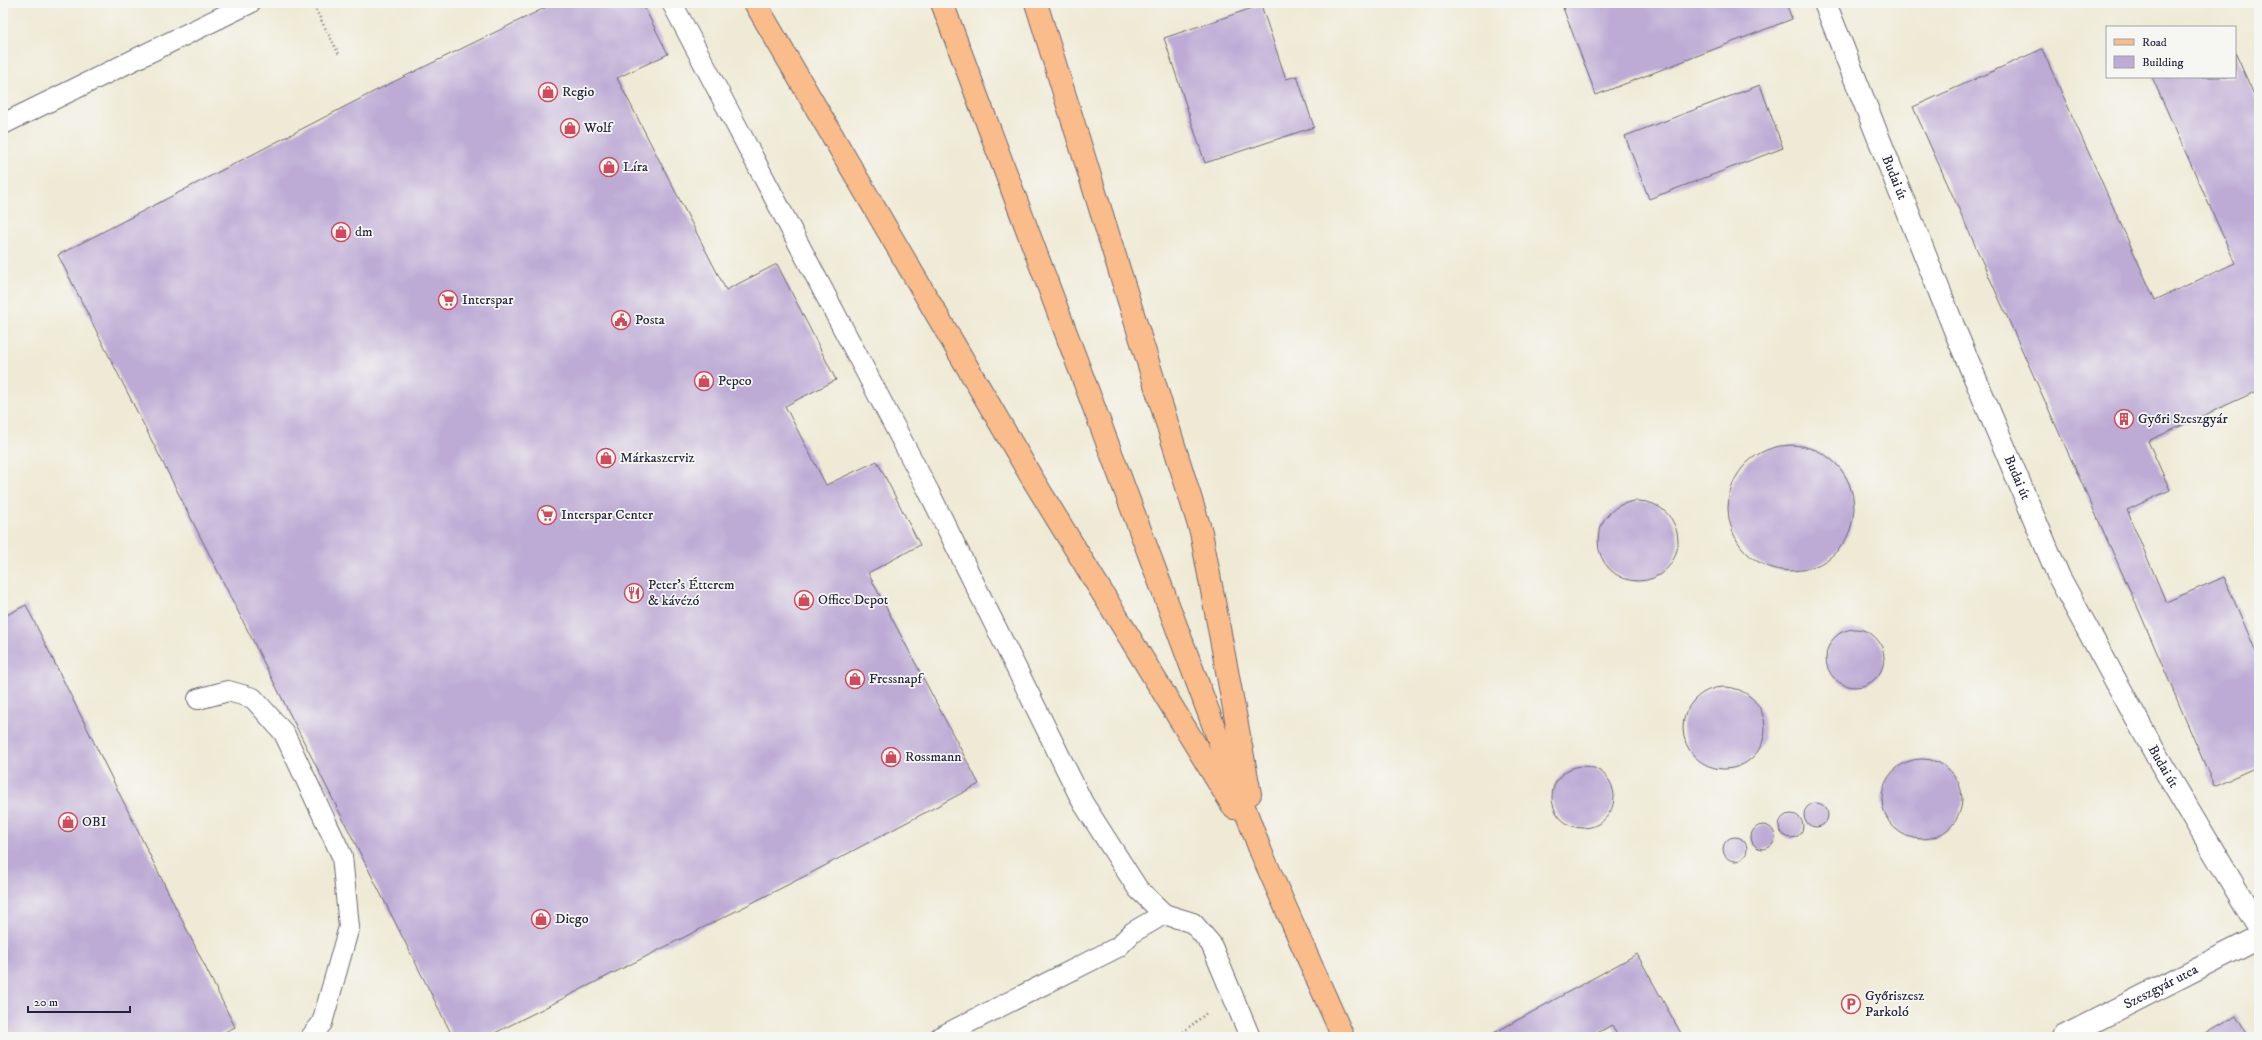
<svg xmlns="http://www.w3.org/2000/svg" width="2262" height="1040" font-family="'IM FELL DW Pica',serif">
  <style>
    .building { fill: #bdabd5 }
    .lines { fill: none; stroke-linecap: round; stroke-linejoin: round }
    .lane-casing { stroke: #6a6871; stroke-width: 22 }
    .street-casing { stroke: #6a6871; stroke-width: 24 }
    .primary-casing { stroke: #6a6871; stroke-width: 24 }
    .path { stroke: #6a6871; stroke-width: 2.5; stroke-dasharray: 1 3; stroke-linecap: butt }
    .lane { stroke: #fff; stroke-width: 20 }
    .street { stroke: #fff; stroke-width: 22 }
    .primary { stroke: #fabc8b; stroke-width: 22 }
    .labels { text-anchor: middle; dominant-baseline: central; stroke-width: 3.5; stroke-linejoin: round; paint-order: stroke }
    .poi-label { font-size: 14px; fill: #22223b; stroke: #f6f6f2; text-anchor: start }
    .street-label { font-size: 14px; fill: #22223b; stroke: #f6f6f2 }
  </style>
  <rect width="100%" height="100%" fill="#f6f6f2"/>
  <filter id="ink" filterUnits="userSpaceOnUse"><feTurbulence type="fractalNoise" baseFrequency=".025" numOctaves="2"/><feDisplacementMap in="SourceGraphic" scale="8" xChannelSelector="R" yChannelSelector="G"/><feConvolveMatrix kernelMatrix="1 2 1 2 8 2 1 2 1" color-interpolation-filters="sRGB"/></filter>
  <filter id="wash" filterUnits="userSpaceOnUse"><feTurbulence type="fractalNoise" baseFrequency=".012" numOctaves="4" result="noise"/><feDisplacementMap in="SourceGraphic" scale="16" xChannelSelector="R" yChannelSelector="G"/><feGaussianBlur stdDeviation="0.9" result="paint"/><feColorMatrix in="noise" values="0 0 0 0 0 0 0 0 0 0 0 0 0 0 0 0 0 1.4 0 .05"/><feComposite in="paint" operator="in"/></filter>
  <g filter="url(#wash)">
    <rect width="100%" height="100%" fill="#efead5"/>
    <g id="blocks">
      <g class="building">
        <path d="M555,3H642L668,54L617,78L726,290L777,264L836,380L785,406L826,485L877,461L920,545L868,573L979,784L811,873L487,1037H453L58,255L381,88Z"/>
        <path d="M1576,3H1786L1792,19L1596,95L1563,8Z"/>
        <path d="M1261,5L1286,79L1297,76L1314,127L1205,163L1164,38Z"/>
        <path d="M2042,49L2155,300L2235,263L2152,77H2235V52L2259,106V397L2257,391L2148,441L2170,490L2127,510L2166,602L2224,577L2259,659V766L2214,786L2140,613L1913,107Z"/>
        <path d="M1760,85L1783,148L1649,199L1625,136Z"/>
        <circle cx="1791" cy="508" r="63"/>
        <circle cx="1638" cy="541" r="40"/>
        <path d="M26,605L235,1027L215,1037H3V617Z"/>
        <circle cx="1855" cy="658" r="29"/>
        <circle cx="1724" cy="728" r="41"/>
        <circle cx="1922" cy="799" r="40"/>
        <circle cx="1583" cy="797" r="31"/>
        <circle cx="1816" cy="815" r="12"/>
        <circle cx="1791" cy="826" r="12"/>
        <circle cx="1763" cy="837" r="12"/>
        <circle cx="1735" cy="849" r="12"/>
        <path d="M1637,954L1683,1037H1619L1612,1025L1590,1037H1487Z"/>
        <path d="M2236,1015L2249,1037H2199Z"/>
      </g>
    </g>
  </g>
  <g filter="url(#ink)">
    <use href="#blocks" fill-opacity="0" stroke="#6a6871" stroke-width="1"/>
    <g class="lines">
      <g class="lane-casing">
        <g id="lane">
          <path d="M672,3L929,492L1083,803L1138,889L1164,914L1193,923L1211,944L1250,1037"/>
          <path d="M3,124L250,3"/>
          <path d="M198,699L228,691L253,698L284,733L342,856L349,927L322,1023L311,1037"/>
          <path d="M940,1037L1118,947L1133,932L1164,914"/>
        </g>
      </g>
      <g class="street-casing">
        <g id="street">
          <path id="s1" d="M1825,3L1956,333L2059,577L2159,760L2259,928"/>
          <path id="s2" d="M2063,1037L2259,937"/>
        </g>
      </g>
      <g class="primary-casing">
        <g id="primary">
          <path d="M755,3L1032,478L1234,808"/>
          <path d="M942,3L1261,852L1343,1037"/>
          <path d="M1036,3L1201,532L1250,794"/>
        </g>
      </g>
      <g class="path">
        <path d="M312,3L339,54"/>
        <path d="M1177,1037L1208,1012"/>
      </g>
      <use href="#lane" class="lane"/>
      <use href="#street" class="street"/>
      <use href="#primary" class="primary"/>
    </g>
  </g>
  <defs>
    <g id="shop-ring" transform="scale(1)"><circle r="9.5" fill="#f6f6f2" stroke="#d1495b" stroke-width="1.5"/><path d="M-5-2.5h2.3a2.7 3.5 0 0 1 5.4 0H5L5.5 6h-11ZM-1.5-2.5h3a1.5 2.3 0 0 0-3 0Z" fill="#d1495b"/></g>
    <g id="supermarket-ring" transform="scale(1)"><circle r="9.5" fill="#f6f6f2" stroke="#d1495b" stroke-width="1.5"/><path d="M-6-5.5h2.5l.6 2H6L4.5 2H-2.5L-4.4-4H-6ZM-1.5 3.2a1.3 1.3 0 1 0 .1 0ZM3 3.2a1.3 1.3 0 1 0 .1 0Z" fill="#d1495b"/></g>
    <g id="civic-ring" transform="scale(1)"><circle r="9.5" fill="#f6f6f2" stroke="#d1495b" stroke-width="1.5"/><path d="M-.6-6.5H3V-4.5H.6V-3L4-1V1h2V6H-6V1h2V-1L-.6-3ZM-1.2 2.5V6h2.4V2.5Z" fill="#d1495b"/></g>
    <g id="building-ring" transform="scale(1)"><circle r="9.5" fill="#f6f6f2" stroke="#d1495b" stroke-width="1.5"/><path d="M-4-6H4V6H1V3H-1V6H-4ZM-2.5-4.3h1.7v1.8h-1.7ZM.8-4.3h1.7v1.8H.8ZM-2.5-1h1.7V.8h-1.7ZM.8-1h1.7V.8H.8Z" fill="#d1495b"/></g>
    <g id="restaurant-ring" transform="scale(1)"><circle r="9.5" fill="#f6f6f2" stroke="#d1495b" stroke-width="1.5"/><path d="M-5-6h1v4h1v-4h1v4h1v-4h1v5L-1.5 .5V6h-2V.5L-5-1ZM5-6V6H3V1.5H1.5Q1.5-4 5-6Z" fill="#d1495b"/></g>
    <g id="parking-ring" transform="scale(1)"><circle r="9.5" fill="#f6f6f2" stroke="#d1495b" stroke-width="1.5"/><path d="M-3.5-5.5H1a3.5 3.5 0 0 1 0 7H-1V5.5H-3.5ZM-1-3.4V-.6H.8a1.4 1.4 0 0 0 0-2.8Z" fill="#d1495b"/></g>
  </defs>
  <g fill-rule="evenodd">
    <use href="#shop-ring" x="548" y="92"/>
    <use href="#shop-ring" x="570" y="128"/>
    <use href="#shop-ring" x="609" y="167"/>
    <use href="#shop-ring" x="341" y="232"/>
    <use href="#supermarket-ring" x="448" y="300"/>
    <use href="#civic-ring" x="621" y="320"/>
    <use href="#shop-ring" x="704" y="381"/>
    <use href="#building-ring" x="2124" y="419"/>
    <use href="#shop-ring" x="606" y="458"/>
    <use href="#supermarket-ring" x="547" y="515"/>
    <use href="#restaurant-ring" x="634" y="593"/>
    <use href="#shop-ring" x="804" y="600"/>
    <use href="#shop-ring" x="855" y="679"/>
    <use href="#shop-ring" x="891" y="757"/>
    <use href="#shop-ring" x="68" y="822"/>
    <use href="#shop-ring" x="541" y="919"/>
    <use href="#parking-ring" x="1851" y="1004"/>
  </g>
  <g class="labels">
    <g class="poi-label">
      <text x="562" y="92">Regio</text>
      <text x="584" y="128">Wolf</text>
      <text x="623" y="167">Líra</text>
      <text x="355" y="232">dm</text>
      <text x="462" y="300">Interspar</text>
      <text x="635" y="320">Posta</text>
      <text x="718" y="381">Pepco</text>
      <text x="2138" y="419">Győri Szeszgyár</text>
      <text x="620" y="458">Márkaszerviz</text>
      <text x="561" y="515">Interspar Center</text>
      <text x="648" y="585">Peter's Étterem<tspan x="648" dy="16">&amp; kávézó</tspan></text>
      <text x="818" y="600">Office Depot</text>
      <text x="869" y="679">Fressnapf</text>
      <text x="905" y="757">Rossmann</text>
      <text x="82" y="822">OBI</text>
      <text x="555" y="919">Diego</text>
      <text x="1865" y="996">Győriszesz<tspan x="1865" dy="16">Parkoló</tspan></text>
    </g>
    <g class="street-label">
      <text stroke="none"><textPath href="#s1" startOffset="188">Budai út</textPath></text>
      <text stroke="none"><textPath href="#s1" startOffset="512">Budai út</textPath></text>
      <text stroke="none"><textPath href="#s1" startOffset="836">Budai út</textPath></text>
      <text stroke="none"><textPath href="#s2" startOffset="110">Szeszgyár utca</textPath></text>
    </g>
  </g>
  <rect width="2262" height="1040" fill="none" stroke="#f6f6f2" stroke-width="16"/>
  <rect x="2106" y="26" width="130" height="52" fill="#f6f6f2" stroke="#a1a1a9"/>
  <rect x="2114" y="39" width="20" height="6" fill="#fabc8b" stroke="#a1a1a9"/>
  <text x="2142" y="46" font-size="12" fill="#22223b">Road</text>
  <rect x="2114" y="56" width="20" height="12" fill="#bdabd5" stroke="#a1a1a9"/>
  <text x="2142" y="66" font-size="12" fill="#22223b">Building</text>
  <path d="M28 1006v6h102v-6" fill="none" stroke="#22223b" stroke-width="2"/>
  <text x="34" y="1006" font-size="12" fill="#22223b" stroke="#f6f6f2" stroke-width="3" paint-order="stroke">20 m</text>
</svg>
